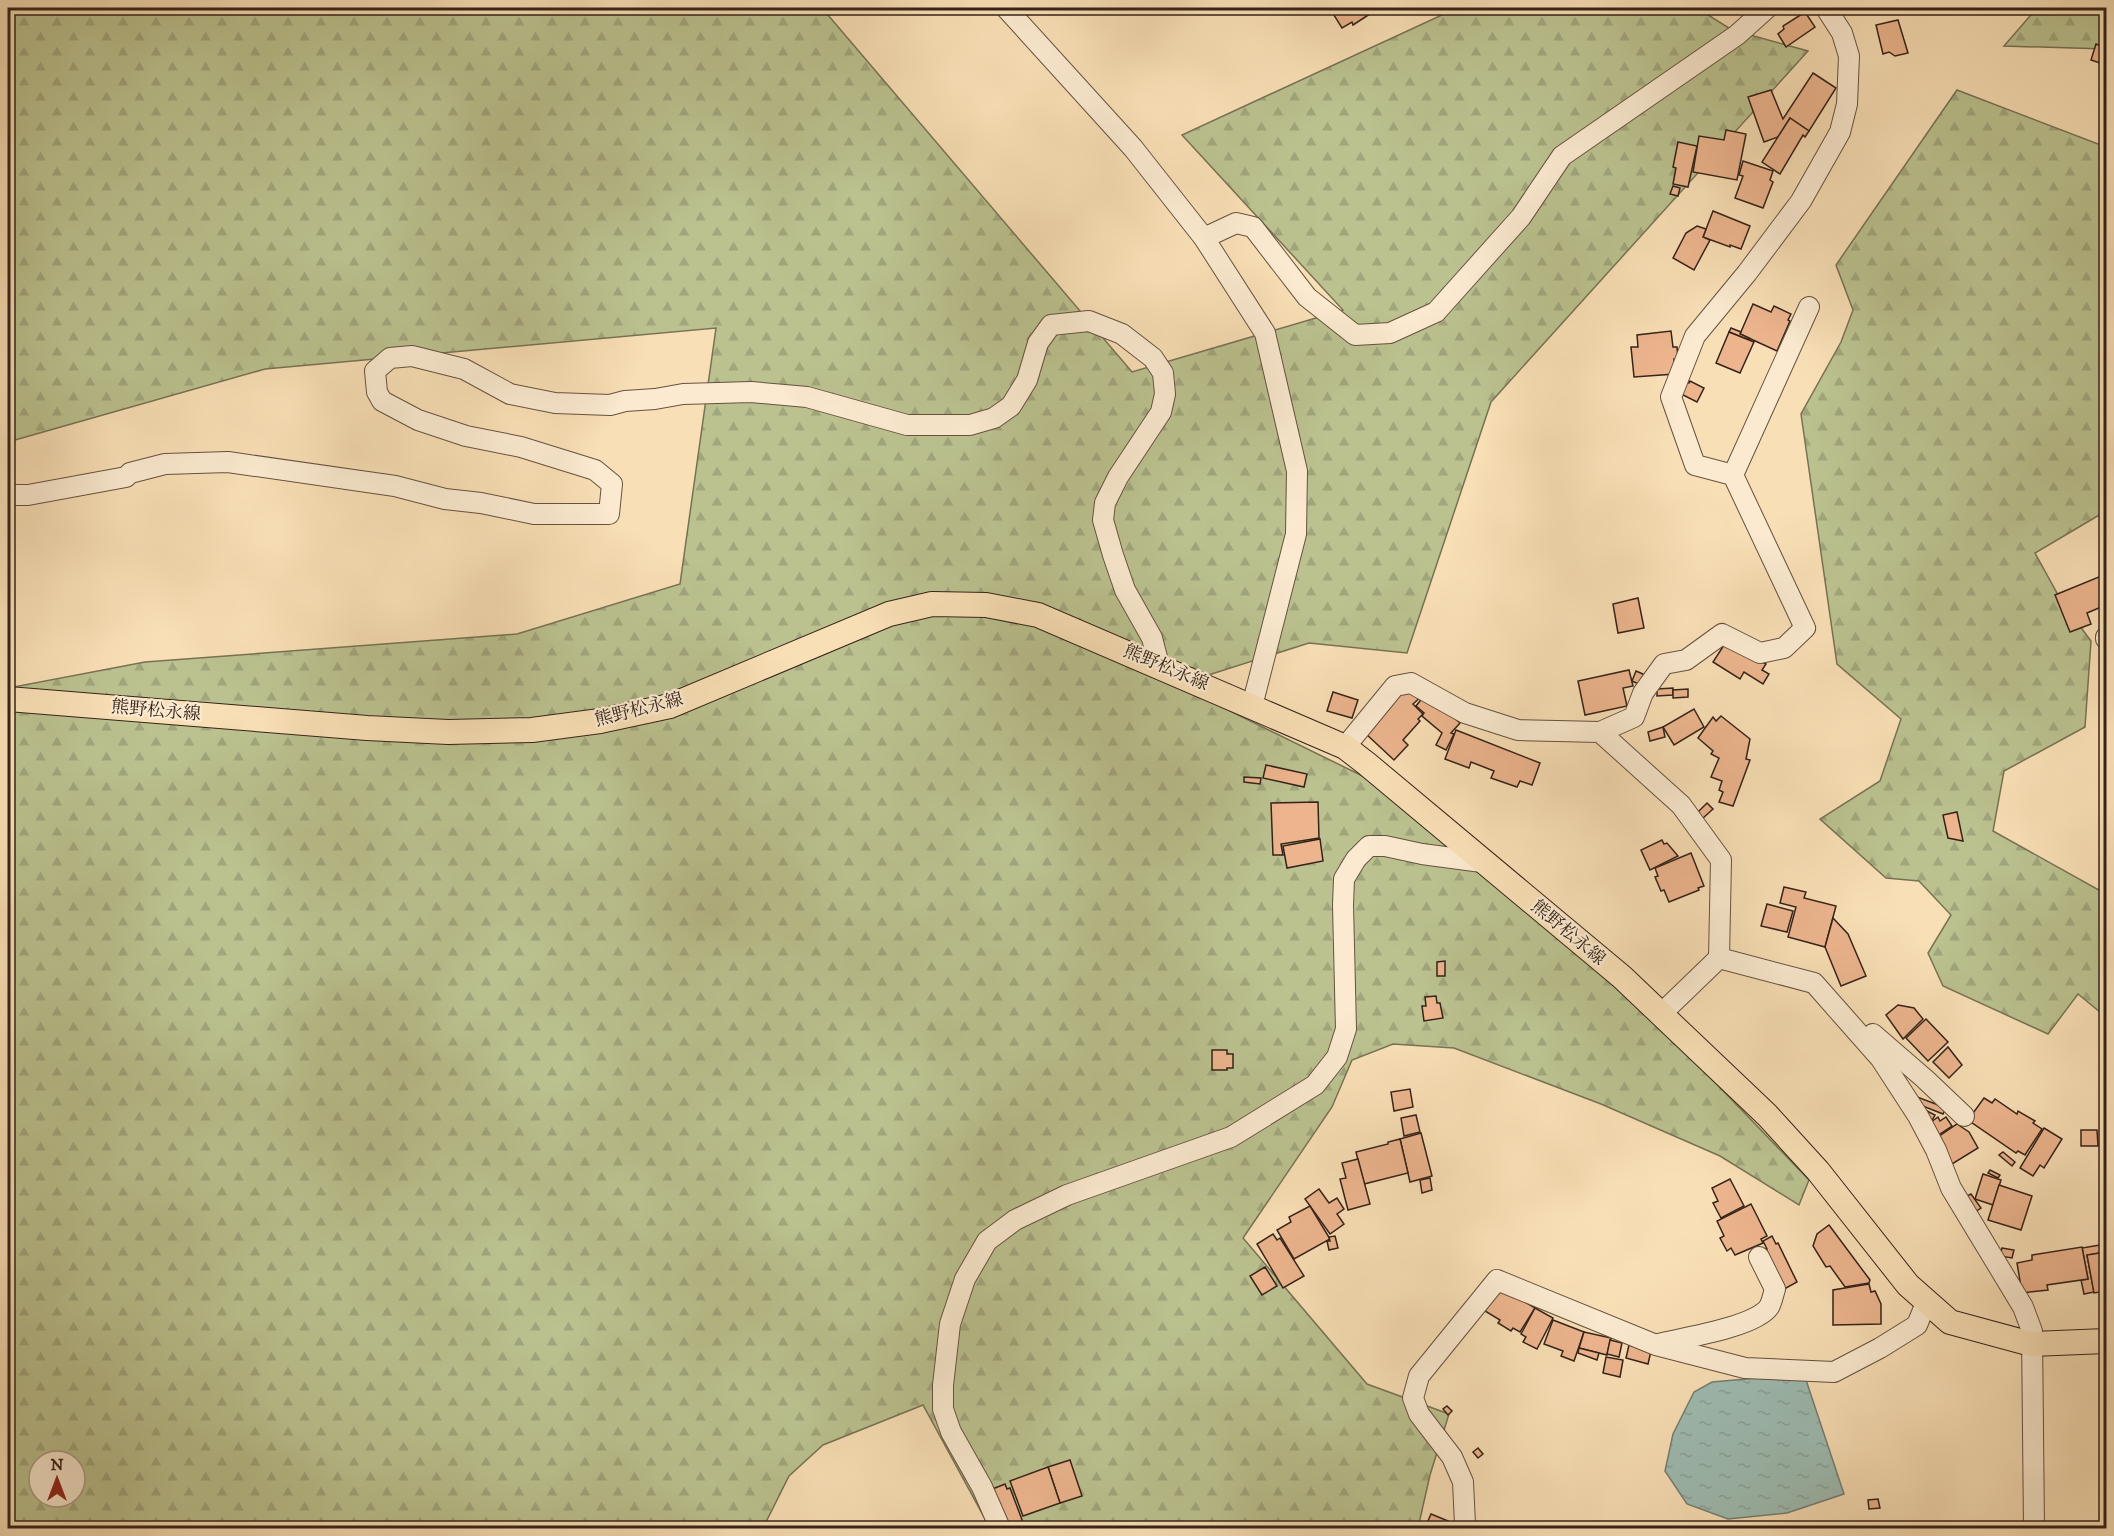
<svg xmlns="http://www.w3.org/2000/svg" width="2114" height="1536" font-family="'IM FELL DW Pica','Noto Serif JP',serif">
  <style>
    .forest { fill: url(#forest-firs); stroke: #787254; stroke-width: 1.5; fill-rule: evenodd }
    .water { fill: url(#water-ripples); stroke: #747f75; stroke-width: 1.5 }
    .building { fill: #edb58e; stroke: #352319; stroke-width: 1.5 }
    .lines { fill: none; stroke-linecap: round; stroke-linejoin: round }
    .minor-casing { stroke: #665240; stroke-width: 22 }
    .major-casing { stroke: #352319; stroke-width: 26 }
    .minor { stroke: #fbead0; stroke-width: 20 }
    .major { stroke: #f9dfb6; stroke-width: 24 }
    .labels { text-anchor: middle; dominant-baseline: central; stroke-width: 4.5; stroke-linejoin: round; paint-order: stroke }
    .street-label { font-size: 18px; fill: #352319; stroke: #fbead0 }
  </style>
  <defs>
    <pattern id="forest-firs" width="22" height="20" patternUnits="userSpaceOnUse" patternTransform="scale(1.5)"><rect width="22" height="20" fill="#bbc290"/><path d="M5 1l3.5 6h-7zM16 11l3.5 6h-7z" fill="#a1a67c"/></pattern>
    <pattern id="water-ripples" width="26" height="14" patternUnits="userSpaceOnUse" patternTransform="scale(1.5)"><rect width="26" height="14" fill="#9ebcb2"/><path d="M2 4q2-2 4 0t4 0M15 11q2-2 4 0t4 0" fill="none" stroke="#89a198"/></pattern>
  </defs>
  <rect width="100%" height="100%" fill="#f9dfb6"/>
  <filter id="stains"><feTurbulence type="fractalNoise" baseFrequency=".00333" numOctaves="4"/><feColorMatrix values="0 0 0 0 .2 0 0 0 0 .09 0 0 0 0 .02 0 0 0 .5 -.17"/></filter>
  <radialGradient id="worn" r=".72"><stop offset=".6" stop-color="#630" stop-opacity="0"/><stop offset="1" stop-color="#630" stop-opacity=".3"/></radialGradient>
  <g class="forest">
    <path d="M8,8H822L1132,372L1343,310L1182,135L1457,8H1697L1732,30L1808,51L1491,402L1407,653L1309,643L1177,685L1383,786L1662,1027L1809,1180L1799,1205L1720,1156L1601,1104L1454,1048L1393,1044L1352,1060L1332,1107L1243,1238L1367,1384L1449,1414L1430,1475L1418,1528H990L923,1405L823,1445L789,1476L763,1528H8V688L145,662L517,634L680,584L716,328L265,369L8,442ZM39,1461H75V1497H39Z"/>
    <path d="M2037,8H2106V49L2004,46Z"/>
    <path d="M1957,90L2106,147V511L2035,553L2062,602L2091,641L2085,727L2004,771L1993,831L2106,894V1017L2078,994L2048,1034L1943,986L1928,953L1951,915L1919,881L1886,878L1820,819L1880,781L1901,719L1837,664L1801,414L1841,342L1853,310L1836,265Z"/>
  </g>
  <path class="water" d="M1804,1374L1844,1494L1787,1513L1728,1519L1687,1504L1665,1471L1673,1434L1694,1392L1712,1382Z"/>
  <g class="building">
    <path d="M1337,8H1390L1379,12V8L1353,25L1352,22L1342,28L1332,12Z"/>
    <path d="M1805,12L1815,27L1786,47L1778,34L1784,29L1783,26Z"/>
    <path d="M1898,20L1908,53L1895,56L1889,52L1883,54L1876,25Z"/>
    <path d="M2096,44L2106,48V65L2091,60Z"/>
    <path d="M1813,73L1836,88L1809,131L1790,118L1778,137L1764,142L1748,97L1771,90L1783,119Z"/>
    <path d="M1790,118L1809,131L1805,137L1803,135L1780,174L1762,162Z"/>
    <path d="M1726,130L1746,134L1737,180L1693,172L1699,136L1724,140Z"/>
    <path d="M1678,142L1697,146L1688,187L1673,184L1676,168L1673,167Z"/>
    <path d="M1743,161L1773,171L1770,180L1773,182L1763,208L1735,198L1743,176L1739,175Z"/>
    <path d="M1673,186L1680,188L1678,196L1670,194Z"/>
    <path d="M1713,211L1750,226L1741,249L1730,245V247L1703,237Z"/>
    <path d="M1697,226L1706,229L1703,237L1710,240L1694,270L1673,258L1686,233Z"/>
    <path d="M1753,304L1771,312L1774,306L1791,314L1788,320L1790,321L1777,351L1740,334Z"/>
    <path d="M1731,328L1741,332L1740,334L1749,338V340L1729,332Z"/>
    <path d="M1671,331L1673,347H1677L1678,359H1674L1675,374L1634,377L1631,347H1638L1637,335Z"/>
    <path d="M1729,332L1754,342L1740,373L1716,363Z"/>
    <path d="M1683,380L1689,383L1690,381L1704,388L1697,402L1677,392Z"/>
    <path d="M2106,574V605L2087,613L2091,624L2070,632L2055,595Z"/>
    <path d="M1638,598L1644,628L1618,633L1613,604Z"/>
    <path d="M1726,642L1766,664L1762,670L1769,674L1763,684L1744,672L1740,679L1713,662Z"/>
    <path d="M1629,670L1633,686L1623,688L1627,706L1585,715L1578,681Z"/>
    <path d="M1636,671L1645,675L1641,685L1632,681Z"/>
    <path d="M1406,688L1424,694L1413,704L1423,714L1418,719L1420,721L1403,740L1408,745L1394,760L1365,733Z"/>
    <path d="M1673,688V695L1657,696V689Z"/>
    <path d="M1688,689V697L1673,698V690Z"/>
    <path d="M1333,692L1358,700L1352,718L1327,711Z"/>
    <path d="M1424,696L1434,701L1460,723L1451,733L1454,734L1446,750L1436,745L1442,733L1422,716L1424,713L1416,706Z"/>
    <path d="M1694,709L1704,727L1674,745L1663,727Z"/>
    <path d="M1721,716L1750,739L1746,759L1750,760L1733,806L1719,802L1723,792L1719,790L1722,781L1711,777L1719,758L1711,754L1713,751L1698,738L1713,717L1716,721Z"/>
    <path d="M1663,727L1665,737L1650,741L1648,732Z"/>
    <path d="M1456,730L1540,763L1532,785L1520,781L1517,787L1491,778L1494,771L1471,762L1469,768L1445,759Z"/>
    <path d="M1266,765L1307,774L1304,787L1263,778Z"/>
    <path d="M1244,777L1261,778L1260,784L1244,782Z"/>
    <path d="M1318,802L1319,838L1281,844L1283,855H1273L1271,803Z"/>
    <path d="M1707,803L1713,809L1702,819L1697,813Z"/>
    <path d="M1957,812L1963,841L1948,838L1943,815Z"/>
    <path d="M1320,839L1323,861L1287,868L1283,846Z"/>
    <path d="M1662,840L1664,844L1667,843L1678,856L1650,870L1641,850Z"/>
    <path d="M1691,853L1704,886L1698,888L1699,890L1669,902L1664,890L1661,891L1655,877L1658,876L1655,868Z"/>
    <path d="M1784,887L1806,892L1804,898L1836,906L1825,947L1788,937L1796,907L1780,903Z"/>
    <path d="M1767,904L1793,911L1787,932L1761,926Z"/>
    <path d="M1833,918L1848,934L1866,976L1841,986L1825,947Z"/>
    <path d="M1445,961V976H1437V962Z"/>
    <path d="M1436,996L1437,1003H1440L1443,1018L1424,1021L1422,1006H1426L1425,997Z"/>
    <path d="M1898,1005L1914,1008L1923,1019L1903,1039L1886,1015Z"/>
    <path d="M1926,1019L1948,1042L1928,1061L1906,1038Z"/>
    <path d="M1948,1047L1962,1065L1949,1078L1933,1062Z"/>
    <path d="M1212,1050H1227V1054H1233V1068H1227V1070H1212Z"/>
    <path d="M1901,1072L1917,1097L1946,1108L1943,1114L1915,1103L1897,1075Z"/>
    <path d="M1410,1089L1413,1107L1394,1111L1391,1092Z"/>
    <path d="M1984,1098L1992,1103L1995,1099L2017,1114L2018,1111L2035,1121L2033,1123L2042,1129L2025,1155L2018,1151L2016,1153L1968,1120Z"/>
    <path d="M1925,1110L1935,1115L1931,1122Z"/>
    <path d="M1416,1115L1420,1132L1404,1136L1401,1118Z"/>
    <path d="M1938,1117L1940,1121L1946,1117L1952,1126L1934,1138L1931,1122Z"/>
    <path d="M1957,1124L1969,1132L1978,1148L1952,1164L1935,1139Z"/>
    <path d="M2044,1128L2062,1139L2044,1168L2040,1165L2033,1176L2020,1168Z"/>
    <path d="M2081,1130H2097L2098,1146H2081Z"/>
    <path d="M1421,1133L1432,1176L1410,1182L1400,1139Z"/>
    <path d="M1400,1139L1408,1173L1364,1184L1356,1152L1388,1144V1142Z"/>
    <path d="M2003,1152L2015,1162L2012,1166L1999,1155Z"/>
    <path d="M1358,1159L1370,1204L1348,1210L1340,1179L1346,1178L1342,1163Z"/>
    <path d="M1990,1170L2000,1175L1998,1178L1988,1173Z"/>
    <path d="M1983,1174L2001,1180L1993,1205L1975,1199Z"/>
    <path d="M1430,1178L1432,1190L1422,1193L1420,1180Z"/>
    <path d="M1730,1179L1744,1206L1721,1218L1713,1203L1718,1201L1712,1188Z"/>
    <path d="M1999,1185L2032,1196L2021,1230L1988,1220Z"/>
    <path d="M1319,1189L1329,1203L1337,1198L1344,1209L1337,1214L1344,1224L1330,1234L1305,1199Z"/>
    <path d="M1971,1194L1981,1208L1975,1212L1965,1197Z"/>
    <path d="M1751,1204L1767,1236L1761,1239L1763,1243L1735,1255L1731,1248L1727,1251L1720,1238L1724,1236L1717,1221Z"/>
    <path d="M1310,1206L1330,1239L1294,1259L1277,1230L1291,1222L1289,1217Z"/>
    <path d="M1829,1225L1870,1280L1869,1283L1845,1287L1830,1266L1826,1267L1813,1246L1817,1234Z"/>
    <path d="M1273,1234L1277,1240L1280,1238L1304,1276L1283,1288L1257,1244Z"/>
    <path d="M1335,1236L1338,1248L1329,1250L1327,1241H1330L1329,1237Z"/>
    <path d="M1772,1236L1776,1244L1778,1243L1797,1282L1779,1292L1759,1252L1767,1249L1763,1241Z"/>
    <path d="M2106,1244V1252L2087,1255L2094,1292L2084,1294L2081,1280L2088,1279L2082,1248Z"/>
    <path d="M2082,1247L2088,1279L2047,1285L2048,1290L2022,1293L2017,1263L2032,1260V1255Z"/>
    <path d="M2002,1248L2014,1250L2012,1258L2000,1256Z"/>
    <path d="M2106,1252V1291L2094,1293L2087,1255Z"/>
    <path d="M1265,1267L1277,1286L1262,1295L1250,1276Z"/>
    <path d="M1869,1284L1871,1292L1875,1291L1881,1304V1324L1833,1325V1290Z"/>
    <path d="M1500,1286L1535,1308L1520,1332L1513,1328L1511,1331L1498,1323L1500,1320L1485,1311Z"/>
    <path d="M1535,1308L1553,1318L1537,1349L1523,1342L1526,1337L1521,1334Z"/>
    <path d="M1553,1320L1584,1332L1574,1361L1561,1356L1563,1351L1544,1344Z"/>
    <path d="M1584,1332L1611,1338L1607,1355L1579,1348Z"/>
    <path d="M1610,1340L1622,1343L1619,1357L1607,1354Z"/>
    <path d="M1629,1345L1651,1351L1648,1364L1626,1358Z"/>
    <path d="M1579,1348L1599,1353L1597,1360L1578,1353Z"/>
    <path d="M1606,1357L1623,1360L1620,1377L1603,1373Z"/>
    <path d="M1447,1406L1452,1411L1448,1415L1443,1409Z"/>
    <path d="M1478,1448L1483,1454L1478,1458L1473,1452Z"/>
    <path d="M1070,1460L1082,1496L1060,1503L1048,1467Z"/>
    <path d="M1048,1467L1060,1503L1023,1516L1010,1481Z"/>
    <path d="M1005,1484L1007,1489L1010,1488L1024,1525L1015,1528H1003L990,1490Z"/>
    <path d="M1878,1499L1880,1508L1869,1509L1868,1500Z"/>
    <path d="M1431,1514L1448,1521L1445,1528H1425Z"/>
  </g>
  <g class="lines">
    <g class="minor-casing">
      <g id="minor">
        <path d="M1006,8L1133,148L1204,238L1265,333L1297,471L1296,534L1252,706"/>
        <path d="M1204,238L1236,223L1253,227L1307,297L1355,335L1390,333L1436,312L1521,217L1562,156L1737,35L1767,8"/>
        <path d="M1733,475L1809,307"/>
        <path d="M8,495H28L126,477L130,473L165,464L228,462L395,486L445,499L481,503L534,514H609L612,484L595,470L521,447L466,436L418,420L382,401L377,392L375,371L390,358L412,356L464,369L510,394L555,403L610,405L625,401L655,399L683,394L751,392L807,397L907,425H970L994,418L1011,406L1027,380L1038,343L1051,325L1089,321L1122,334L1153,358L1163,373L1165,394L1161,412L1118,477L1105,503L1103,520L1113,555L1125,590L1152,638L1159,665"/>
        <path d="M2106,637V639"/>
        <path d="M1600,732L1634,717L1643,693L1664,664L1686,660L1722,634L1760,653L1784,648L1805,628L1733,475L1695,465L1671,397L1695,336L1747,273L1801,201L1840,132L1847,104L1849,56L1842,33L1826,8"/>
        <path d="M1345,747L1395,686L1411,683L1465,713L1518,730L1600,732L1681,805L1721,860L1719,958"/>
        <path d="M1661,1014L1719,958L1814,983L1881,1059L1918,1116L1936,1150L1951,1188L2023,1307L2032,1331L2034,1528"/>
        <path d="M1873,1034L1925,1079L1964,1116"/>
        <path d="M1658,1344C1683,1338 1755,1327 1769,1307C1772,1302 1773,1295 1775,1289L1759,1257"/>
        <path d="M1000,1528L982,1487L951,1432L943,1409V1385L950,1324L965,1279L987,1241L1015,1220L1067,1195L1231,1137L1315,1085L1337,1057L1346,1029L1343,905L1344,879L1356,859L1369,846H1385L1422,854L1482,862"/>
        <path d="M1463,1528L1465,1524L1463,1482L1452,1457L1419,1414L1413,1398L1419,1376L1497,1280L1656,1345L1745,1368L1834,1372L1880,1348L1917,1325L1926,1303"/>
      </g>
    </g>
    <g class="major-casing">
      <path id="major" d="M8,699L367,728L448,732L532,730L600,721L670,706L889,614L932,604L986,605L1038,615L1345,747L1367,764L1622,977L1767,1115L1818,1171L1908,1285L1950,1322L2031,1344L2106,1341"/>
    </g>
    <use href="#minor" class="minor"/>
    <use href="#major" class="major"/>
  </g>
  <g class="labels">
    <g class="street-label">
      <text transform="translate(1166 668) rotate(23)">熊野松永線</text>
      <text transform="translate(639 710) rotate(-14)">熊野松永線</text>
      <text transform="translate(156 711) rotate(5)">熊野松永線</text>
      <text transform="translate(1568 933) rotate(40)">熊野松永線</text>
    </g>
  </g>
  <rect width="2114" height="1536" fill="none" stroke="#f9dfb6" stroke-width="30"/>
  <rect x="9" y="9" width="2096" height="1518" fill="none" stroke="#352319" stroke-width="3"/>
  <rect x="15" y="15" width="2084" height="1506" fill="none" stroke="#352319" stroke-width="1.5"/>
  <g transform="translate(57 1479)"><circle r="28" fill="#fbead0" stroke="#ac9a87" stroke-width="1.5"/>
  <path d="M0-4.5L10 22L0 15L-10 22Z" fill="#8f2418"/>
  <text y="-9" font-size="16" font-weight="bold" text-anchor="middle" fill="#352319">N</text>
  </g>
  <rect width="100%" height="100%" filter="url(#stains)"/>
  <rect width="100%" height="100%" fill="url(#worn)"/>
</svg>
